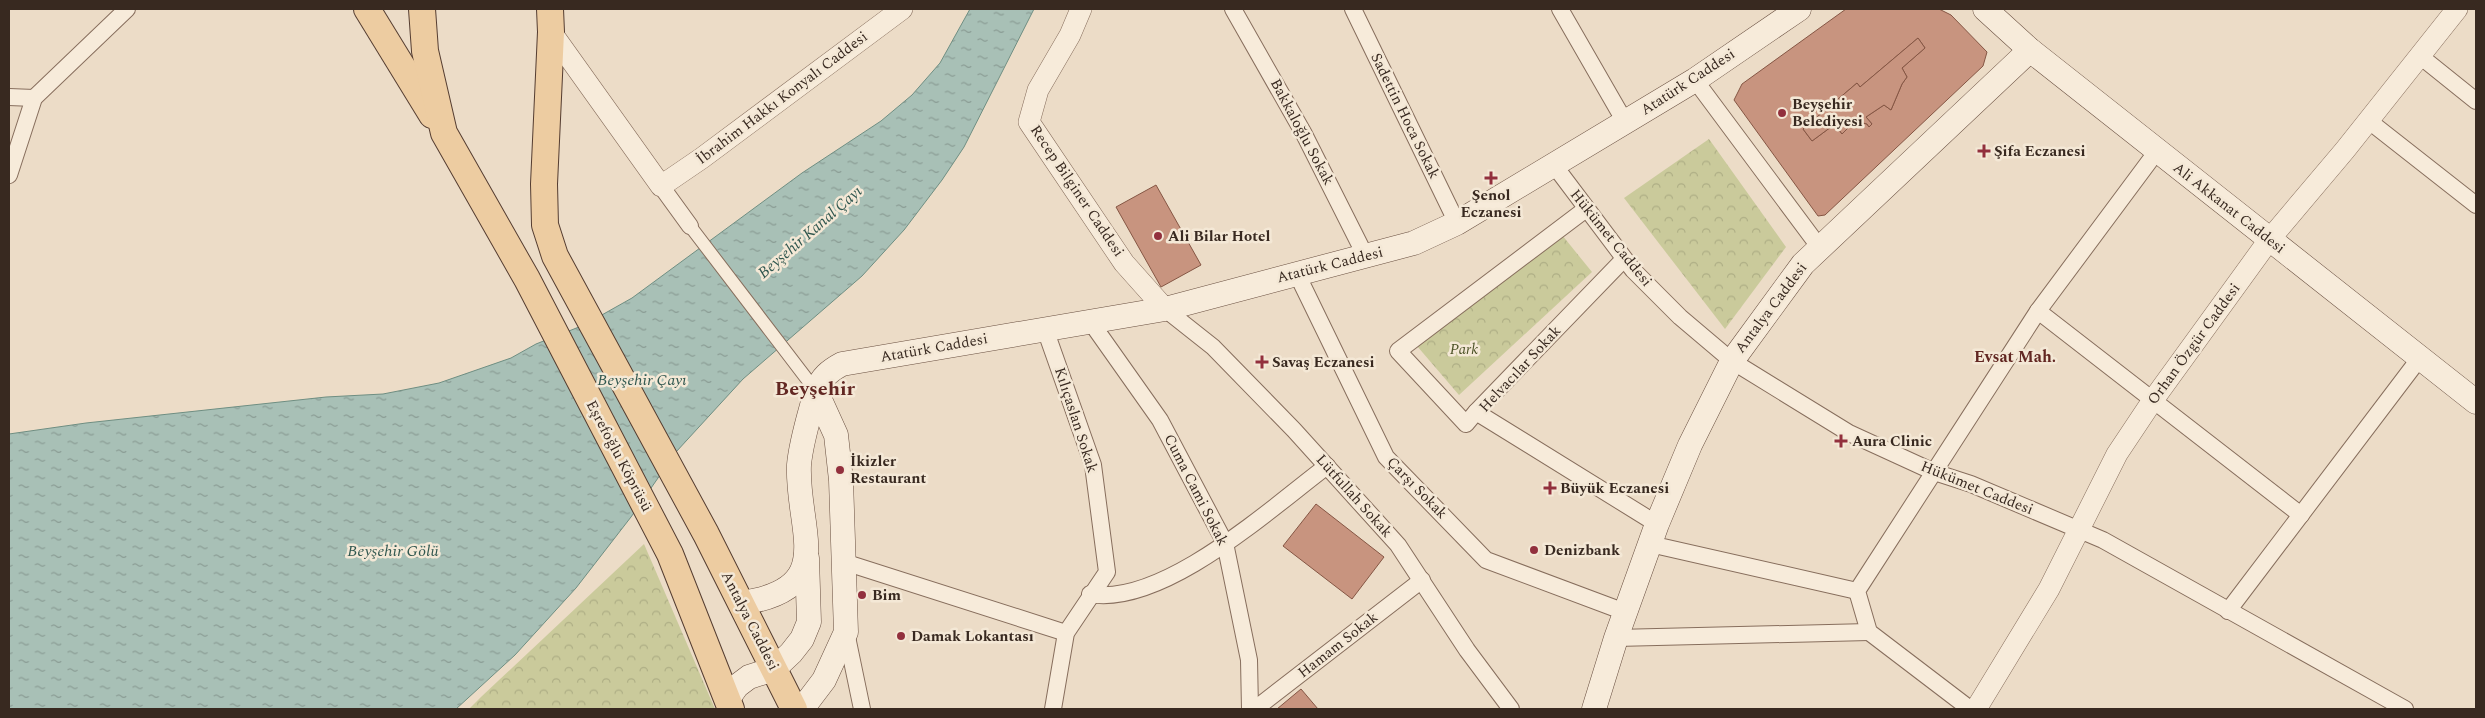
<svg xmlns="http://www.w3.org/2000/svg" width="2485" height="718" font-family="Spectral,serif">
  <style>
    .forest { fill: url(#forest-crowns) }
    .water { fill: url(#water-ripples); stroke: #6f8e82 }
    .building { fill: #c8947f; stroke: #855644; fill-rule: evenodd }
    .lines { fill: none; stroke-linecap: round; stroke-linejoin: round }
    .pedestrian-casing { stroke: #876e5d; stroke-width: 14 }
    .minor-casing { stroke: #876e5d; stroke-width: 18 }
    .tertiary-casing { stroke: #876e5d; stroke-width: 22 }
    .secondary-casing { stroke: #694f40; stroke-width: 25 }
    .primary-casing { stroke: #553d31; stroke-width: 28 }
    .pedestrian { stroke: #f7ebda; stroke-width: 12 }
    .minor { stroke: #f7ebda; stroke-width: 16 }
    .tertiary { stroke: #f7ebda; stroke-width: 21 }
    .secondary { stroke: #f7ebda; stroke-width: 24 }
    .primary { stroke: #edcca1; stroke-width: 26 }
    .poi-dot { fill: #92303d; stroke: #f4e8d6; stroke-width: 2 }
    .labels { text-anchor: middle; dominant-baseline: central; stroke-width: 5; stroke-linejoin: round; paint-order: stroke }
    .street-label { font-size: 15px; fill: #382920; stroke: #f4e8d6 }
    .poi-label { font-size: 15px; font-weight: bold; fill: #382920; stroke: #f4e8d6; text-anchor: start }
    .park-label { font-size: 15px; font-style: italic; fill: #4d5328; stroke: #f4e8d6 }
    .water-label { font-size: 16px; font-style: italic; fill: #30574f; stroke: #f4e8d6 }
    .neighbourhood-label { font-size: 16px; font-weight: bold; fill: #622722; stroke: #f4e8d6 }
    .district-label { font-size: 20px; font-weight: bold; fill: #622722; stroke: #f4e8d6 }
  </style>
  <defs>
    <pattern id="forest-crowns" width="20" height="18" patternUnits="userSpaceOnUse" patternTransform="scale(1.25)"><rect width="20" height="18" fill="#caca9b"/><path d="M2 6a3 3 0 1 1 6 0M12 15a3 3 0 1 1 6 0" fill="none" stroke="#aeae85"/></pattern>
    <pattern id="water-ripples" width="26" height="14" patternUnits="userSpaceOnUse" patternTransform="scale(1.25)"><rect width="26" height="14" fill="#a8c0b6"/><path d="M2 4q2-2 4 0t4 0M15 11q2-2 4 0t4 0" fill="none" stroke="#8a9c94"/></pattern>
  </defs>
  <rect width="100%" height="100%" fill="#ecdcc7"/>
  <g class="forest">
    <path d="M1709,139L1786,247L1725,329L1624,198Z"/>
    <path d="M1562,235L1592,272L1459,395L1417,346Z"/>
    <path d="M644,544L715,709H469L481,697Z"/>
  </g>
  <path class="water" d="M970,9H1034L964,147L942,180L904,230L862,276L743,379L676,452L631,517L576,588L515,655L456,709H9V434L86,423L326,397L383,394L439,383L511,358L536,344L584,325L632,298L802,173L881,121L912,95L940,63Z"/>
  <g class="building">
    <path d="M1846,9H1939L1951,15L1987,52L1983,66L1825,215L1818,216L1734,100L1742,84ZM1918,38L1925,48L1902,68L1907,77L1902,84L1891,110L1884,105L1866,117L1872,124L1869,127L1867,124L1855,121L1842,134L1835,124L1812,141L1803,129L1857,83L1860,87Z"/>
    <path d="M1918,38L1925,48L1902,68L1907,77L1902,84L1891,110L1884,105L1866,117L1872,124L1869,127L1867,124L1855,121L1842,134L1835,124L1812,141L1803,129L1857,83L1860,87Z"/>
    <path d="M1156,185L1201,265L1161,287L1116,207Z"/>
    <path d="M1316,504L1384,557L1352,599L1283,546Z"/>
    <path d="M1301,689L1318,709H1277Z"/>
  </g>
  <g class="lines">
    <g class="pedestrian-casing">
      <path id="pedestrian" d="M690,226L816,391"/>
    </g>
    <g class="minor-casing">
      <g id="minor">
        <path d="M1233,9L1304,134L1366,257"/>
        <path d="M1353,9L1457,223"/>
        <path d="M1560,9L1625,122"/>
        <path d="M2420,56L2476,101"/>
        <path d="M1695,80L1820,248"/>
        <path d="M9,97L34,98"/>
        <path d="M2369,121L2476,205"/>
        <path d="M1554,165L1633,270L1680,317L1732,361L1849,433L1934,472L1971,484L2103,540L2405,709"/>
        <path d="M9,175L34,98L127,9"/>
        <path d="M661,186L690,226"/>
        <path d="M1624,259L1476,412L1657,524"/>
        <path d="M1297,274L1386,457L1486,560L1625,612"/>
        <path d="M1165,309L1213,347L1294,430L1398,545L1467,650L1511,709"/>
        <path d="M2038,311L2301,515"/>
        <path d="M1090,321L1160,420L1225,543L1249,660L1250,709"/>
        <path d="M1045,329L1093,465L1107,572L1066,633L1053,709"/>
        <path d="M1476,412L1466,424L1398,351L1586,209"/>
        <path d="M1650,544L1857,591"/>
        <path d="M844,562L1066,633"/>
        <path d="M1090,594C1163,607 1271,508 1327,466"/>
        <path d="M2228,611L2419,359"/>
        <path d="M846,632L862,709"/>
        <path d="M1616,638L1869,632"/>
        <path d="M1255,709L1422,580"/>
        <path d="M1970,709L1869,632L1857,591L2038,311L2157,151"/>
      </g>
    </g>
    <g class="tertiary-casing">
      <g id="tertiary">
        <path d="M1081,9L1070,35L1038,90L1029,122L1124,263L1165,309"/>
        <path d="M551,32L661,186L702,158L902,9"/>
        <path d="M1976,709L2049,589L2117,454L2153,400L2269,240L2345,150L2457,9"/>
      </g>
    </g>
    <g class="secondary-casing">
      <g id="secondary">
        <path d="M1985,9L2030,50L2476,402"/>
        <path d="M741,603C840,589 796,530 799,465C801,441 810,414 816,391C822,377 829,371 842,364L1165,309L1414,243L1457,223L1695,80L1799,9"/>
        <path d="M727,700L737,686L749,677L774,669L791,653L802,639L809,622L807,558"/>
        <path d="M802,709L824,680L846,632L841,480L836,435L816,391"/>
        <path d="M1594,709L1616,638L1657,524L1690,445L1732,361L1803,264L2030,50"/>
      </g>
    </g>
    <g class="primary-casing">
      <g id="primary">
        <path d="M367,9L432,115"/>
        <path d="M422,9L425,51L444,133L527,279L670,554L731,709"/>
        <path d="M550,9L551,32L544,184L545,225L555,256L706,534L794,709"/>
      </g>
    </g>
    <use href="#pedestrian" class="pedestrian"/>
    <use href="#minor" class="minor"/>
    <use href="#tertiary" class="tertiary"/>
    <use href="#secondary" class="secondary"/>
    <use href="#primary" class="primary"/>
  </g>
  <g class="poi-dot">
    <circle cx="1782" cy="113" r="5"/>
    <path d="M1981.5 143.5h5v5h5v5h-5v5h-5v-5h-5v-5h5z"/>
    <path d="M1488.5 170.5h5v5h5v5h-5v5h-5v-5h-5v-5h5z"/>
    <circle cx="1158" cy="236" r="5"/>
    <path d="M1259.5 354.5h5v5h5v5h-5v5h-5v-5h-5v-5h5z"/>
    <path d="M1838.5 433.5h5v5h5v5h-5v5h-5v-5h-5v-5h5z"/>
    <circle cx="840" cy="470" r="5"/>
    <path d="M1547.5 480.5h5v5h5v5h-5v5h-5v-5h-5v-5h5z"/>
    <circle cx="1534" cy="550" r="5"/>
    <circle cx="862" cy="595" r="5"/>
    <circle cx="901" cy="636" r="5"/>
  </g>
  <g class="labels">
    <g class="street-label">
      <text transform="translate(1688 82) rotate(-33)">Atatürk Caddesi</text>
      <text transform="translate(782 98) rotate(-37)">İbrahim Hakkı Konyalı Caddesi</text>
      <text transform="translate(1405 116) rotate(64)">Sadettin Hoca Sokak</text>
      <text transform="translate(1302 132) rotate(62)">Bakkaloğlu Sokak</text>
      <text transform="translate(1077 191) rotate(56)">Recep Bilginer Caddesi</text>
      <text transform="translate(2229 208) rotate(38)">Ali Akkanat Caddesi</text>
      <text transform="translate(1611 238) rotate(51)">Hükümet Caddesi</text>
      <text transform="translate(1330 265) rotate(-14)">Atatürk Caddesi</text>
      <text transform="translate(1771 308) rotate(-53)">Antalya Caddesi</text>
      <text transform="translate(2194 344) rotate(-54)">Orhan Özgür Caddesi</text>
      <text transform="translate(934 348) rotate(-10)">Atatürk Caddesi</text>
      <text transform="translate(1520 369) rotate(-47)">Helvacılar Sokak</text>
      <text transform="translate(1076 420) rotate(72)">Kılıçaslan Sokak</text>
      <text transform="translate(619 456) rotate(62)">Eşrefoğlu Köprüsü</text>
      <text transform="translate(1417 488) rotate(46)">Çarşı Sokak</text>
      <text transform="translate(1977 488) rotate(22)">Hükümet Caddesi</text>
      <text transform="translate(1196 490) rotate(63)">Cuma Cami Sokak</text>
      <text transform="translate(1354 496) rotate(48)">Lütfullah Sokak</text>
      <text transform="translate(750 621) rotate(63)">Antalya Caddesi</text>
      <text transform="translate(1338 645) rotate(-38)">Hamam Sokak</text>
    </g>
    <g class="poi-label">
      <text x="1792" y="104">Beyşehir<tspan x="1792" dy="17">Belediyesi</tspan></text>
      <text x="1994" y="151">Şifa Eczanesi</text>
      <text x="1491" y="195" text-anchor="middle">Şenol<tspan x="1491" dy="17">Eczanesi</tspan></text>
      <text x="1168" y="236">Ali Bilar Hotel</text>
      <text x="1272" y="362">Savaş Eczanesi</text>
      <text x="1852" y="441">Aura Clinic</text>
      <text x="850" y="461">İkizler<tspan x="850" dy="17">Restaurant</tspan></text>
      <text x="1560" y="488">Büyük Eczanesi</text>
      <text x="1544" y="550">Denizbank</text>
      <text x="872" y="595">Bim</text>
      <text x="911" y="636">Damak Lokantası</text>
    </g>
    <g class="park-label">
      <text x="1464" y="349">Park</text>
    </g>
    <g class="water-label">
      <text transform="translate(810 232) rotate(-41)">Beyşehir Kanal Çayı</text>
      <text x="642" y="380">Beyşehir Çayı</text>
      <text x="393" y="551">Beyşehir Gölü</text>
    </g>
    <g class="neighbourhood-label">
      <text x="2015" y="357">Evsat Mah.</text>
    </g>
    <g class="district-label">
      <text x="815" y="389">Beyşehir</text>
    </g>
  </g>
  <rect width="2485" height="718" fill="none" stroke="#382920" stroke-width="20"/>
</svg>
